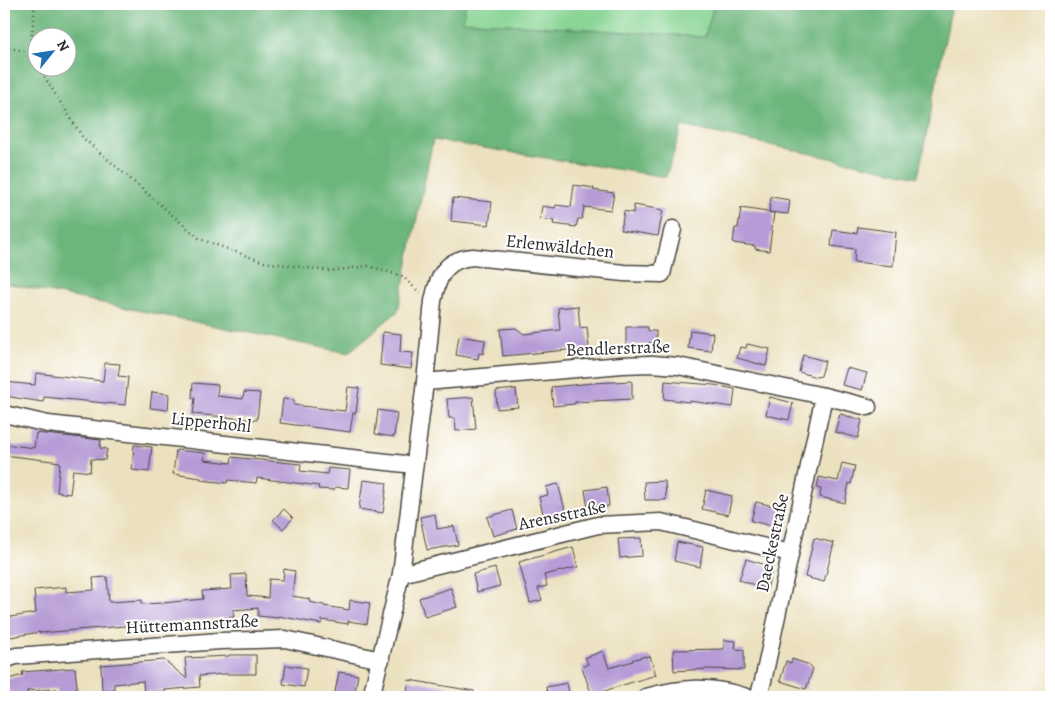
<svg xmlns="http://www.w3.org/2000/svg" width="1055" height="701" font-family="Alegreya,serif">
  <style>
    .green { fill: #85d391; stroke: #587f5e }
    .forest { fill: #6cb57b; stroke: #4c7053; fill-rule: evenodd }
    .building { fill: #b69bd6 }
    .lines { fill: none; stroke-linecap: round; stroke-linejoin: round }
    .minor-casing { stroke: #484641; stroke-width: 19 }
    .path { stroke: #484641; stroke-width: 2.5; stroke-dasharray: 1 4; stroke-linecap: butt }
    .minor { stroke: #fff; stroke-width: 16 }
    .labels { text-anchor: middle; dominant-baseline: central; stroke-width: 4; stroke-linejoin: round; paint-order: stroke }
    .street-label { font-size: 18px; fill: #2b2b2b; stroke: #fff }
  </style>
  <rect width="100%" height="100%" fill="#fff"/>
  <filter id="ink" filterUnits="userSpaceOnUse"><feTurbulence type="fractalNoise" baseFrequency=".02" numOctaves="2"/><feDisplacementMap in="SourceGraphic" scale="10" xChannelSelector="R" yChannelSelector="G"/><feConvolveMatrix kernelMatrix="1 2 1 2 8 2 1 2 1" color-interpolation-filters="sRGB"/></filter>
  <filter id="wash" filterUnits="userSpaceOnUse"><feTurbulence type="fractalNoise" baseFrequency=".0096" numOctaves="4" result="noise"/><feDisplacementMap in="SourceGraphic" scale="20" xChannelSelector="R" yChannelSelector="G"/><feGaussianBlur stdDeviation="1.12" result="paint"/><feColorMatrix in="noise" values="0 0 0 0 0 0 0 0 0 0 0 0 0 0 0 0 0 1.4 0 .05"/><feComposite in="paint" operator="in"/></filter>
  <g filter="url(#wash)">
    <rect width="100%" height="100%" fill="#ece1bf"/>
    <path class="green" d="M466,4H714L705,37L461,21Z"/>
    <path class="forest" d="M4,4H466L462,21L705,37L714,4H952L918,177L682,126L666,177L433,140L398,311L348,353L4,283ZM38,38H68V68H38Z"/>
    <g id="blocks">
      <g class="building">
        <path d="M574,185L594,188L593,190L614,193L611,210L584,207L582,219H578L576,227L553,224L554,221L540,219L542,206L555,208L556,205L571,207Z"/>
        <path d="M771,197L790,200L788,214L769,212Z"/>
        <path d="M453,198L492,202L489,225L451,221Z"/>
        <path d="M634,205L663,210L658,236L621,230L624,211L633,213Z"/>
        <path d="M741,208L774,213L769,251L755,249V246L733,243L735,228H738Z"/>
        <path d="M858,227L896,232L893,266L854,262L855,249L831,246L833,230L857,233Z"/>
        <path d="M578,306L580,328L587,327L589,348L503,356L500,329L516,328L524,334L560,330L558,308Z"/>
        <path d="M626,327H648V331H656V342L648,343V345H626Z"/>
        <path d="M690,330L713,333L711,351L688,348Z"/>
        <path d="M383,332L401,334L400,352L413,353L411,369L380,365Z"/>
        <path d="M459,336L485,340L483,354L479,353L478,359L456,355Z"/>
        <path d="M747,344L770,349L766,366L737,358L740,347L746,348Z"/>
        <path d="M803,355L825,361L821,376L816,377L799,372Z"/>
        <path d="M105,363L120,364L118,376L128,377L125,405L44,397L43,402L4,396V382L35,385L36,373L103,381Z"/>
        <path d="M847,368L867,373L862,390L842,385Z"/>
        <path d="M632,381V399L575,402V404L553,406L551,387L593,383Z"/>
        <path d="M665,381L714,385L735,389L733,407L689,401V402L664,399Z"/>
        <path d="M193,383L218,385L217,396L243,399L244,392L260,393L257,420L193,414L195,398H192Z"/>
        <path d="M348,387L359,388L356,413H353L350,432L280,423L283,399L294,400V405L345,411Z"/>
        <path d="M516,389L518,407L497,409L496,391Z"/>
        <path d="M152,392L169,394L168,410L150,408Z"/>
        <path d="M473,397L476,429L456,431L455,418H449L447,399Z"/>
        <path d="M770,397L793,403L789,420L766,415Z"/>
        <path d="M378,410L397,413L394,437L375,434Z"/>
        <path d="M840,414L862,420L858,438L835,432Z"/>
        <path d="M36,433L101,440L100,448L107,449L105,460L91,459L90,472L73,470L70,494L57,492L60,462L4,455V444L34,448Z"/>
        <path d="M134,445L152,447L149,472L132,470Z"/>
        <path d="M176,450L205,453L204,460L231,463L232,457L241,458L301,464L300,471L327,474L328,468L350,470L348,488L335,487L334,490L318,489L319,486L257,478L256,483L228,480L227,483L201,480V478L173,474Z"/>
        <path d="M842,463L855,466L851,484L849,483L845,503L820,497L821,489L817,488L819,477L838,481Z"/>
        <path d="M363,480L387,483L383,513L359,509Z"/>
        <path d="M665,481L666,500H645L644,482Z"/>
        <path d="M558,484L566,513L544,518L539,497L548,495L546,487Z"/>
        <path d="M607,487L609,506L588,509L585,490Z"/>
        <path d="M706,490L732,496L728,515L702,509Z"/>
        <path d="M756,502L782,508L777,527L751,521Z"/>
        <path d="M284,509L293,518L283,529L273,520Z"/>
        <path d="M512,510L517,529L493,536L487,517Z"/>
        <path d="M435,514L437,529L454,526L458,545L427,550L420,517Z"/>
        <path d="M641,538L642,556L620,558L618,539Z"/>
        <path d="M814,538L834,543L824,582L805,577Z"/>
        <path d="M677,542L703,547L700,567L674,561Z"/>
        <path d="M573,547L578,567L544,575L547,586L538,588L542,600L530,603L519,562Z"/>
        <path d="M746,559L773,567L767,589L739,580Z"/>
        <path d="M495,568L500,586L477,592L473,574Z"/>
        <path d="M284,569L295,571L292,596L310,599L309,602L324,605V606L349,610L350,600L370,603L367,624L348,621V624L322,620L321,624L278,616V618L258,616V608L233,610L234,617L40,633V632L4,638V618L36,613L34,590L66,587V592L94,590L93,578L107,577L109,602L142,600V604L163,603L203,599L202,591L232,589L231,575L246,574L247,596L268,598L269,579L283,580Z"/>
        <path d="M451,588L457,607L425,617L419,598Z"/>
        <path d="M724,640L736,641L735,649L744,650V670L707,669L674,671L673,650L724,649Z"/>
        <path d="M603,651L609,668L633,661L632,660L645,656V657L650,656L656,675L613,688L592,696L582,667L588,664L585,658Z"/>
        <path d="M229,655H256V674H225L199,676L200,687L165,690L166,691L144,693L143,681L114,684V690L102,691L101,665L164,660L187,679L185,658L229,656Z"/>
        <path d="M792,659L810,665L813,669L806,689L780,681L786,661L791,663Z"/>
        <path d="M286,665L307,668L304,687L283,684Z"/>
        <path d="M75,668L77,686L75,697H58L57,689L27,691L28,697H4V680L23,675L22,672Z"/>
        <path d="M339,672L358,675L354,697H334Z"/>
        <path d="M409,680L474,691L473,697H406Z"/>
        <path d="M567,683L570,697H548L546,687Z"/>
      </g>
    </g>
  </g>
  <g filter="url(#ink)">
    <use href="#blocks" fill-opacity="0" stroke="#484641" stroke-width="1"/>
    <g class="lines">
      <g class="minor-casing">
        <g id="minor">
          <path d="M425,382L622,365L652,364L678,366L824,396L868,407"/>
          <path d="M4,414L48,424L414,465"/>
          <path d="M401,574L598,525L661,522L790,553"/>
          <path d="M4,660L16,656L220,641L285,639L381,660"/>
          <path d="M371,697L401,574L425,382L433,301C438,276 445,259 473,257L624,273L662,274L673,229"/>
          <path d="M646,697C683,687 710,685 747,697"/>
          <path d="M758,697L763,681L824,396"/>
        </g>
      </g>
      <g class="path">
        <path d="M35,4L30,52L38,64"/>
        <path d="M4,47L29,52"/>
        <path d="M39,68L83,138L200,239L264,262L330,271L368,266L402,276L420,293"/>
      </g>
      <use href="#minor" class="minor"/>
    </g>
  </g>
  <g class="labels">
    <g class="street-label">
      <text transform="translate(560 246) rotate(6)">Erlenwäldchen</text>
      <text transform="translate(618 348) rotate(-2)">Bendlerstraße</text>
      <text transform="translate(211 422) rotate(6)">Lipperhohl</text>
      <text transform="translate(562 515) rotate(-12)">Arensstraße</text>
      <text transform="translate(772 543) rotate(-78)">Daeckestraße</text>
      <text transform="translate(192 624) rotate(-3)">Hüttemannstraße</text>
    </g>
  </g>
  <rect width="1055" height="701" fill="none" stroke="#fff" stroke-width="20"/>
  <g transform="translate(52 52) rotate(60)"><circle r="24" fill="#ffffff" stroke="#aaaaaa"/>
  <path d="M0-4L9 19L0 12L-9 19Z" fill="#1f6fb2"/>
  <text y="-8" font-size="14" font-weight="bold" text-anchor="middle" fill="#2b2b2b">N</text>
  </g>
</svg>
